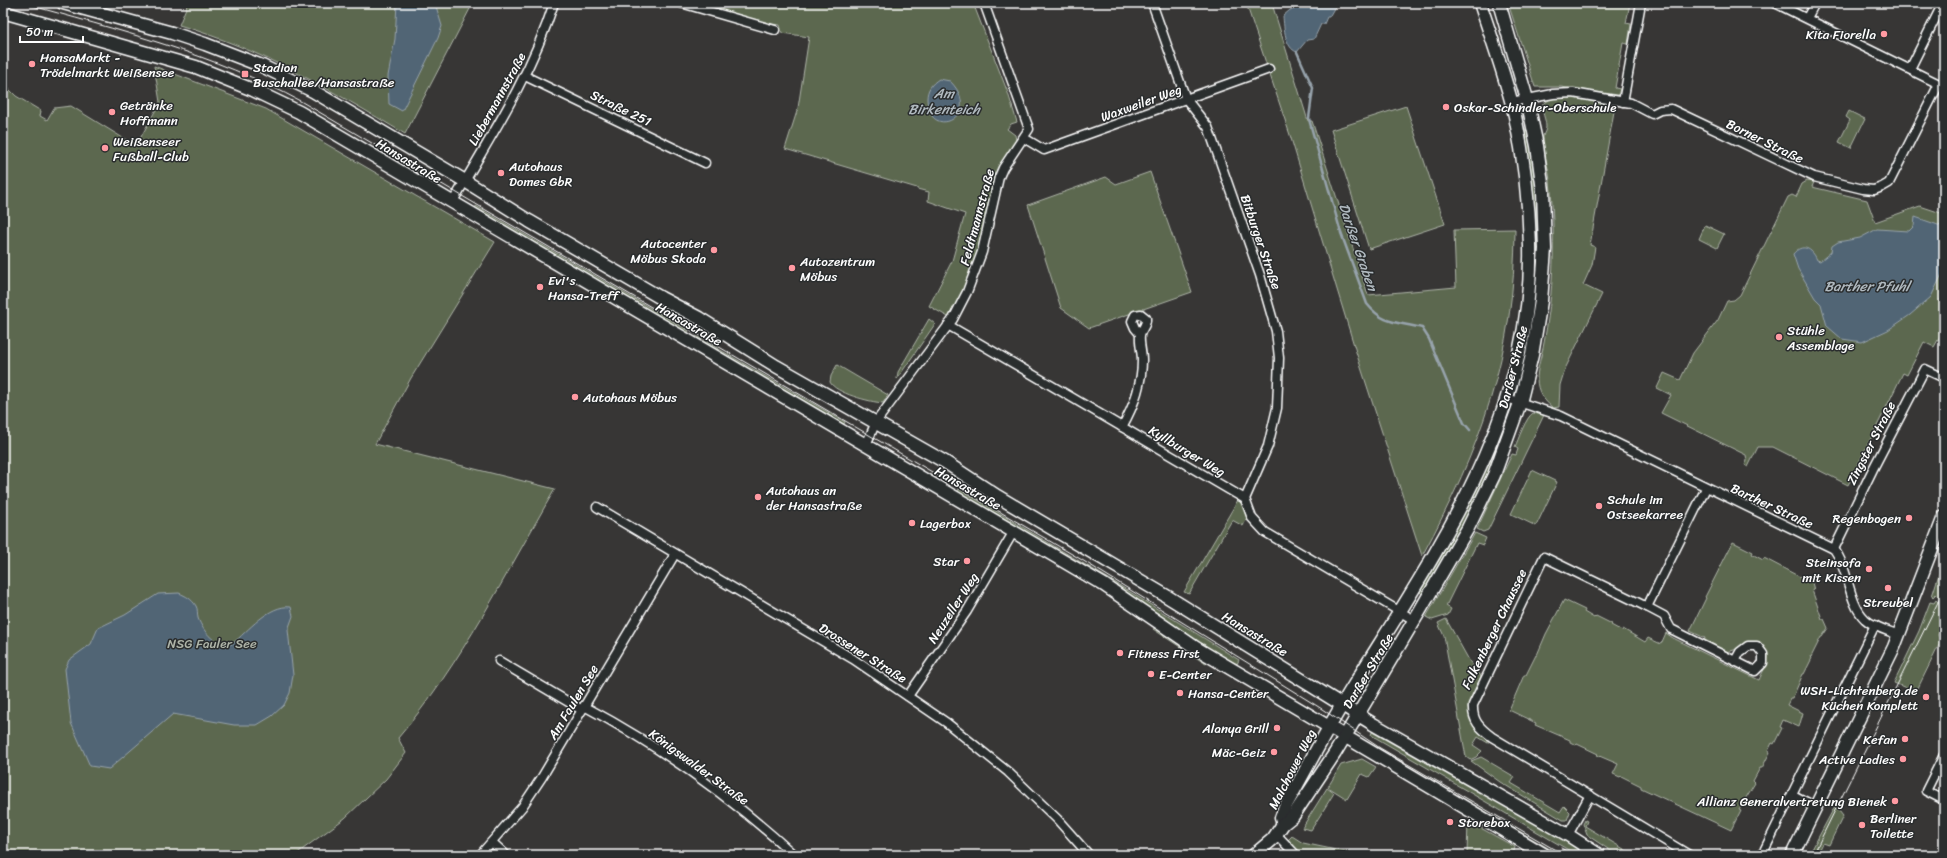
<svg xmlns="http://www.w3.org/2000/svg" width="1947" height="858" font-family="Sriracha,sans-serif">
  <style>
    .green { fill: #5c6850; stroke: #aeb4a8 }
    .water { fill: #516574; stroke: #97a3ac }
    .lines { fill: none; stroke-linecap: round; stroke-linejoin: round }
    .stream { stroke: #97a3ac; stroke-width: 2.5 }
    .street-casing { stroke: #fff; stroke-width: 11 }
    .secondary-casing { stroke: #fff; stroke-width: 15 }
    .street { stroke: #2a2d2e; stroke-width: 8 }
    .secondary { stroke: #2a2d2e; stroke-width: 12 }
    .tram { stroke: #fff; stroke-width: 1 }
    .poi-dot { fill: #ff9aa2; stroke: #2a2d2e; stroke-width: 1.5 }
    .labels { text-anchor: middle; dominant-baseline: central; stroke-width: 3; stroke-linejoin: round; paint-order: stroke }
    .poi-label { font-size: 13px; fill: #fff; stroke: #2a2d2e; text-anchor: start }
    .street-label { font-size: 13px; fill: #fff; stroke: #2a2d2e }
    .park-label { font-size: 13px; fill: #aeb4a8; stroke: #2a2d2e }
    .water-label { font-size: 14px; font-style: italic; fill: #b1bac0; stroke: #2a2d2e }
  </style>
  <rect width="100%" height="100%" fill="#373635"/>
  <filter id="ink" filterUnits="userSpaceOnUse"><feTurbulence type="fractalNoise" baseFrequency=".025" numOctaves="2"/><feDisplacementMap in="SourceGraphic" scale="8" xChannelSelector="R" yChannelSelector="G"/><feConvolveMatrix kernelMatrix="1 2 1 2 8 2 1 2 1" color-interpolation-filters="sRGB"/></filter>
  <g filter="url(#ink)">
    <g class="green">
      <path d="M188,3H473L405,134C332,90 260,49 179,25Z"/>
      <path d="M688,3H973L1008,93L1017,122L1011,124L1007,129L1015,135L1016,140L999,167L973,268L950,318L929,306L952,261L965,214L928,201L929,192L917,189V188L785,149L798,108L809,37L782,33L780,25L764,23Z"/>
      <path d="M1246,3H1281L1273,7L1308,121H1312L1368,295L1456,287L1454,230L1515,229C1515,354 1481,447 1422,556L1356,352L1290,135Z"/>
      <path d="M1508,3H1630L1626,23L1631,24L1628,44L1623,43L1615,88L1620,89L1618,95L1561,87H1535Z"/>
      <path d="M154,66L266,109L495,242L411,378L375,444L555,489C506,573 462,663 398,738L406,753L386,779L345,818L295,855H3V83L16,96L41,111L40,116L47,120L54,108L71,106L136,146L160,102Z"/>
      <path d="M1552,98H1574L1615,106L1590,245L1595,247L1592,265L1583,285L1602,294L1565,369L1560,385L1559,407L1553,408C1530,389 1537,373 1543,348C1554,293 1556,236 1550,181C1549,168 1542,149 1543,136C1544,133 1546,130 1546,127C1546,118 1541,113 1543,104Z"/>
      <path d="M1406,106L1445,224L1369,249L1331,130Z"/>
      <path d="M1849,111L1865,119L1851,148L1839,142L1850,120L1846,117Z"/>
      <path d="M1529,128L1538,198L1540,249L1532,336L1519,381L1531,324L1535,287L1534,257L1522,130Z"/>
      <path d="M1150,172L1192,292L1089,328L1061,308L1028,205L1106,177L1116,184Z"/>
      <path d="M1807,181L1814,182L1812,187L1867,200L1875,222L1920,206L1944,214V294L1939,301L1944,305V329L1934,347L1924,342L1907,375L1903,373L1848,485L1773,447H1758L1748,467L1745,465L1747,461L1746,455L1661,413L1671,395L1657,388L1664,373L1680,380L1693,353L1718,320L1727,301L1734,300L1740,295L1788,197L1792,195L1796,197L1802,184Z"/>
      <path d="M476,206L679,325L689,331L687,334L475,210Z"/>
      <path d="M1705,225L1724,234L1717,248L1699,239Z"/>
      <path d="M929,319L935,324L897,379L898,372Z"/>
      <path d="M696,336L845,422L844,424L695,338Z"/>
      <path d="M837,365L888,395L883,403C870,402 835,393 830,382L831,376Z"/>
      <path d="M1533,413L1544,415L1488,530L1483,532L1477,529L1512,454L1516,455L1518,449L1515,447C1518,440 1526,417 1533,413Z"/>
      <path d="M1504,421L1510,423C1487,484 1456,539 1423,595L1419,591Z"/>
      <path d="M1532,470L1557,482L1536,526L1511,514Z"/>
      <path d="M959,489L1114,582L1239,660L1237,664L1203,646L957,493Z"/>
      <path d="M1238,500L1241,503L1248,516L1243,526L1232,520L1189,594L1184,592Z"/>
      <path d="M1475,533L1486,538L1483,545L1477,543L1446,606L1451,609L1448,615L1432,620L1426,617Z"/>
      <path d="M1733,542L1753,552L1752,554L1763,560L1764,558L1800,577L1801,576L1811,579L1814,590H1812L1822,619H1824L1828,628L1822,637H1821L1811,657L1812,658L1804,674H1803L1792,699H1790L1787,705L1803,713L1799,727L1783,720L1780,727L1782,728L1774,744L1772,743L1768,751L1770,752L1762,768H1760L1753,781L1755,783L1739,809L1741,810L1731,830L1641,788V786L1621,776L1620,777L1613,774L1618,764L1597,755L1598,754L1577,744L1576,745L1570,742V740L1535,725L1536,723L1509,710L1524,675H1526L1536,655H1537L1546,634L1564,600L1585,610L1584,612L1594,618L1596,616L1612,624L1611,625L1622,631L1623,629L1645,642L1648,638L1661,644L1666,633L1673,638L1759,680C1765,666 1775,654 1760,643C1746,639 1739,651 1726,652L1704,642L1705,638L1690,631L1706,598L1705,597Z"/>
      <path d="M1944,559V602L1936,594L1933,597L1932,596Z"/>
      <path d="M1936,600L1944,608V623L1938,635L1941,641L1916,692L1894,683L1919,631L1930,602L1934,603Z"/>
      <path d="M1446,619L1470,662L1481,676L1468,707L1474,725L1488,738V743L1478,737L1473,745L1482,751L1476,757L1470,760L1466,757L1444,636L1438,623Z"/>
      <path d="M1158,627L1207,660V663L1206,664L1153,629Z"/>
      <path d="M1372,732L1480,793L1510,806L1583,850L1581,855H1577L1371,735Z"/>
      <path d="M1366,742L1560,855H1555L1365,744Z"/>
      <path d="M1481,757L1515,777L1511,783L1560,812L1564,806L1570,812L1567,820H1563L1500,782L1471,761Z"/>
      <path d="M1362,759L1376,767L1369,777L1362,774L1347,799L1328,787L1341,765Z"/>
      <path d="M1327,788L1334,793L1311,830L1302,828Z"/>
      <path d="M1835,806L1843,816L1829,845L1823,843L1817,855H1809Z"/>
      <path d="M1585,820L1587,821L1585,826L1634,855H1617L1587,835L1583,824Z"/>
      <path d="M1468,821L1515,847L1513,855H1503L1495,852L1494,855H1467Z"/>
      <path d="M1292,836L1303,843L1360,855H1300L1288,840Z"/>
    </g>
    <g class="water">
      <path d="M397,3H435L442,26L438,38L402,111L389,104L388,76L395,39Z"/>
      <path d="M1306,3H1337L1329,17H1327L1324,24H1321L1314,39L1307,40L1297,52C1285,48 1284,28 1283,16L1290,10Z"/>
      <path d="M939,79L950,81C985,116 928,143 927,99C927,90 931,84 939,79Z"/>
      <path d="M1915,217L1944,227V270L1931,297L1910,315L1888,330L1862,342L1842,339L1827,326L1821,304L1815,298L1798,269L1793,254C1802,243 1812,248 1817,260L1820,261L1831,252L1832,246L1838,242L1860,238L1877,229L1909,231L1914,226Z"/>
      <path d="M179,593C186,596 192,599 196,606C198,609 197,614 198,618C203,632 217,648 232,644C248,631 269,604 291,607L293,616L288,630L293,675L290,693L284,705L272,716L257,725H234L173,714L109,769L90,766L71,723L65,669L69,660L91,644L98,628L125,615L158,594Z"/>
    </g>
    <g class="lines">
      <path class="stream" d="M1297,52L1313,88L1309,118L1310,123L1341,233L1367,304C1385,326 1397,321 1422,328L1429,339L1464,423L1470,430"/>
      <g class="street-casing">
        <g id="street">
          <path d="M681,3L775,30"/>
          <path d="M1152,3L1186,99L1208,127L1260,275L1276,331L1279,358L1277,408L1268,446L1245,499"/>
          <path d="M1775,3L1943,86"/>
          <path d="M1807,18L1815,3"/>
          <path d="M1910,69L1943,3"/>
          <path d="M525,76L705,163"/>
          <path d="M1511,102L1553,94L1573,93L1631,103L1652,114L1660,110L1671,109L1814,177L1863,189L1874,190L1882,187L1889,183L1939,84"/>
          <path d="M1623,102L1641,3"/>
          <path d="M1024,138L1044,150L1269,69"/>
          <path d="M452,203C490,138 531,75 554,3"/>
          <path d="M948,325L1245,499L1252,518L1265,532L1414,620"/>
          <path d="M1507,398L1561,416L1834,549C1849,569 1848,603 1865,619C1873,627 1889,631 1899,635"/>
          <path d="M1122,427C1134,406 1142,384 1142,360C1142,352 1139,343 1140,335C1141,329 1147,326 1146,318L1141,314L1135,315L1132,321L1135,328L1140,334"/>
          <path d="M866,445L876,422L953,319L967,292L982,252L999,177L1003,168L1029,129L984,3"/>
          <path d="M597,507L853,659L947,723L1008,772L1057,819L1089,855"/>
          <path d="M1834,549L1873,469L1925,369L1944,378"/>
          <path d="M1647,607L1706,488"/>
          <path d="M499,661L582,710"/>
          <path d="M908,696L967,611L1014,531"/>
          <path d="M584,706C659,746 731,797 794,855"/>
          <path d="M1944,755L1926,791L1944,800"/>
          <path d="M1793,795L1816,807"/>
          <path d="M1276,834L1296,855"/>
          <path d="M1568,835L1590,795"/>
          <path d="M493,843L506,855"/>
          <path d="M480,855L522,807L542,777L675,554"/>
          <path d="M1689,855L1492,737C1480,728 1472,721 1473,705L1544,557L1647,607L1664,616L1671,629L1755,671L1763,663V654L1757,646H1748L1740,652L1735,661"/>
          <path d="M1762,855L1875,625"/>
        </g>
      </g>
      <g class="secondary-casing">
        <g id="secondary">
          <path d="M63,3L172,33L205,44L262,66L313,91L465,181L529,221L661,298L699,318L776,366L945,462L997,496L1168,597L1373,724L1568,835L1599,855"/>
          <path d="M3,12L196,67L253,90L299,112L1104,585L1196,648L1545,855"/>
          <path d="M1283,824L1281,818L1285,807C1308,766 1329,725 1354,685C1438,549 1534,414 1530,246C1529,203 1524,158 1515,116C1506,78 1492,40 1480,3"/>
          <path d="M1254,855L1273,839L1283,824L1293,816L1335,753L1418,614L1468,528L1494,475L1520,403L1532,355L1541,301L1545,249L1543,191L1537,146L1527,99L1499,3"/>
          <path d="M1792,855L1894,647L1944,517"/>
        </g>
      </g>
      <use href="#street" class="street"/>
      <use href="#secondary" class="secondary"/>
      <g class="tram">
        <path d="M22,3C118,30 214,54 302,102L1082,560L1322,709L1380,748L1564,855"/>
        <path d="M1561,848L1573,855"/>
        <path d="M1813,855L1944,590"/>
      </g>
    </g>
  </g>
  <g class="poi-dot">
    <circle cx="1884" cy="34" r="4"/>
    <circle cx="32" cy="64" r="4"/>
    <rect x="241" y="70" width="8" height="8" rx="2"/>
    <circle cx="1446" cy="107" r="4"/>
    <circle cx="112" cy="112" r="4"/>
    <circle cx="105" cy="148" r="4"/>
    <circle cx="501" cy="173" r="4"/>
    <circle cx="714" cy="250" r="4"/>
    <circle cx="792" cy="268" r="4"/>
    <circle cx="540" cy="287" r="4"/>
    <circle cx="1779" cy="337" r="4"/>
    <circle cx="575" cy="397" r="4"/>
    <circle cx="758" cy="497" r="4"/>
    <circle cx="1599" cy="506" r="4"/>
    <circle cx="1909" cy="518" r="4"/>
    <circle cx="912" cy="523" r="4"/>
    <circle cx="967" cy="561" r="4"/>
    <circle cx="1869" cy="569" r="4"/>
    <circle cx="1888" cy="588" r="4"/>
    <circle cx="1120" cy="653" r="4"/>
    <circle cx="1151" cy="674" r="4"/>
    <circle cx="1180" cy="693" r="4"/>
    <circle cx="1926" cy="697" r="4"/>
    <circle cx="1277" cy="728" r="4"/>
    <circle cx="1905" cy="739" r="4"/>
    <circle cx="1274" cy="752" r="4"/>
    <circle cx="1903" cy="759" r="4"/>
    <circle cx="1895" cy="801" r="4"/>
    <circle cx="1450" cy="822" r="4"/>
    <circle cx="1862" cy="825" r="4"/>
  </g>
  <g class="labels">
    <g class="poi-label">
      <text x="1876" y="34" text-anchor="end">Kita Fiorella</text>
      <text x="40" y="57">HansaMarkt -<tspan x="40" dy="15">Trödelmarkt Weißensee</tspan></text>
      <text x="253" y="67">Stadion<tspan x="253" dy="15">Buschallee/Hansastraße</tspan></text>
      <text x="120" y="105">Getränke<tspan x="120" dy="15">Hoffmann</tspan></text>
      <text x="1454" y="107">Oskar-Schindler-Oberschule</text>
      <text x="113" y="141">Weißenseer<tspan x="113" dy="15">Fußball-Club</tspan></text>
      <text x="509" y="166">Autohaus<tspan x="509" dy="15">Domes GbR</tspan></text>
      <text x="706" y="243" text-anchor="end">Autocenter<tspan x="706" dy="15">Möbus Skoda</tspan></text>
      <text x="800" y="261">Autozentrum<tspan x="800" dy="15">Möbus</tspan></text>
      <text x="548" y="280">Evi's<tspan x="548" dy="15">Hansa-Treff</tspan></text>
      <text x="1787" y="330">Stühle<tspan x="1787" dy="15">Assemblage</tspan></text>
      <text x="583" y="397">Autohaus Möbus</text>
      <text x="766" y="490">Autohaus an<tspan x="766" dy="15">der Hansastraße</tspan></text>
      <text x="1607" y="499">Schule im<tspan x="1607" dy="15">Ostseekarree</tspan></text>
      <text x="1901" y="518" text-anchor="end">Regenbogen</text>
      <text x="920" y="523">Lagerbox</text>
      <text x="959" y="561" text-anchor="end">Star</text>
      <text x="1861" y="562" text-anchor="end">Steinsofa<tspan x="1861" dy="15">mit Kissen</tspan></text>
      <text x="1888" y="602" text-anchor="middle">Streubel</text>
      <text x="1128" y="653">Fitness First</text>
      <text x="1159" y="674">E-Center</text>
      <text x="1918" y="690" text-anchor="end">WSH-Lichtenberg.de<tspan x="1918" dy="15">Küchen Komplett</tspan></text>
      <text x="1188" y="693">Hansa-Center</text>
      <text x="1269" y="728" text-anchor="end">Alanya Grill</text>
      <text x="1897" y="739" text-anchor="end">Kefan</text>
      <text x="1266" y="752" text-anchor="end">Mäc-Geiz</text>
      <text x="1895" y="759" text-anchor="end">Active Ladies</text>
      <text x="1887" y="801" text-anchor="end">Allianz Generalvertretung Bienek</text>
      <text x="1870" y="818">Berliner<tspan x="1870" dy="15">Toilette</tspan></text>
      <text x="1458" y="822">Storebox</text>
    </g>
    <g class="street-label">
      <text transform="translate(497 99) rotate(-61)">Liebermannstraße</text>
      <text transform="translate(1141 103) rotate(-20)">Waxweiler Weg</text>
      <text transform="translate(621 108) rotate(26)">Straße 251</text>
      <text transform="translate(1765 141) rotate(26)">Borner Straße</text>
      <text transform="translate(409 161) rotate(31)">Hansastraße</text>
      <text transform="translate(977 217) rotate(-75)">Feldtmannstraße</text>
      <text transform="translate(1261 242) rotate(71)">Bitburger Straße</text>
      <text transform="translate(689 324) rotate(30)">Hansastraße</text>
      <text transform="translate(1513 367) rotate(-76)">Darßer Straße</text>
      <text transform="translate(1871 443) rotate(-63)">Zingster Straße</text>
      <text transform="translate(1187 451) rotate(31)">Kyllburger Weg</text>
      <text transform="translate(968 488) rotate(30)">Hansastraße</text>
      <text transform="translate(1772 506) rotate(25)">Barther Straße</text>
      <text transform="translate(953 608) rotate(-57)">Neuzeller Weg</text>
      <text transform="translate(1494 629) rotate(-64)">Falkenberger Chaussee</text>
      <text transform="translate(1255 634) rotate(31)">Hansastraße</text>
      <text transform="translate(863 653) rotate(32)">Drossener Straße</text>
      <text transform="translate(1368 671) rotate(-59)">Darßer Straße</text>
      <text transform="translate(573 702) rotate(-59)">Am Faulen See</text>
      <text transform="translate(699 767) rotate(36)">Königswalder Straße</text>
      <text transform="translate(1292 769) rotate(-63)">Malchower Weg</text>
    </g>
    <g class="park-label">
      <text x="212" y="643">NSG Fauler See</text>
    </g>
    <g class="water-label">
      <text x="944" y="93">Am<tspan x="944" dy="16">Birkenteich</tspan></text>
      <text transform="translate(1358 247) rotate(71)">Darßer Graben</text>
      <text x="1867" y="286">Barther Pfuhl</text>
    </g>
  </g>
  <rect width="1947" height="858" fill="none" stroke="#2a2d2e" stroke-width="16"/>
  <rect x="8" y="8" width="1931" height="842" fill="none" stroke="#fff" stroke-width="1.5" filter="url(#ink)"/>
  <path d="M20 36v6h63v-6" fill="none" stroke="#ffffff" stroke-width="2"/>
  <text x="26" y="36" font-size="12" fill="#ffffff" stroke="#2a2d2e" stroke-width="3" paint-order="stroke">50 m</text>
</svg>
